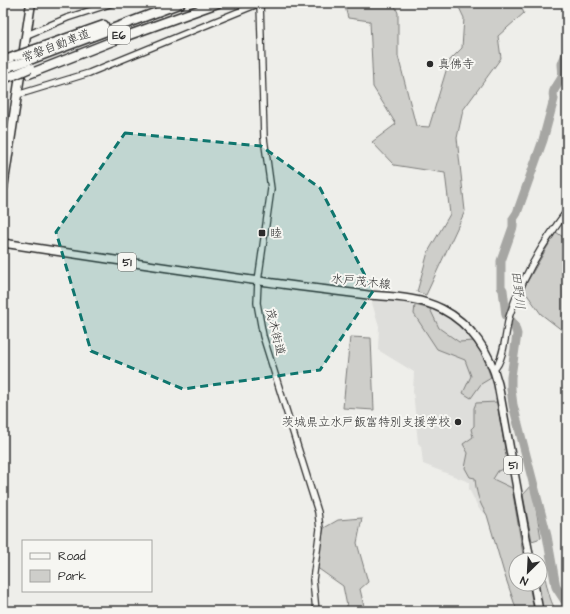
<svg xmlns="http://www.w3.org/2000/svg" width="570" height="614" font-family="'Architects Daughter','Klee One',sans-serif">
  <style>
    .built { fill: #dededb }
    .green { fill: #cececa; stroke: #7c7c7a }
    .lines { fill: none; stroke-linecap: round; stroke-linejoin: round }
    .river { stroke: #a6a6a3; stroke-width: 9 }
    .minor-casing { stroke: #2b2b2b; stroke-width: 8 }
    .major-casing { stroke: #2b2b2b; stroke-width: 10 }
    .highway-casing { stroke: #2b2b2b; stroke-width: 11 }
    .minor { stroke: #f6f6f2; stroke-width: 5.5 }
    .major { stroke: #f6f6f2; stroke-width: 7 }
    .highway { stroke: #f6f6f2; stroke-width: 8 }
    .highway-bridge-casing { stroke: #2b2b2b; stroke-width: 11; stroke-linecap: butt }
    .highway-bridge { stroke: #f6f6f2; stroke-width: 8 }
    .marked { fill: #0f766e; fill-opacity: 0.2; stroke: #0f766e; stroke-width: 3; stroke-dasharray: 8 5; stroke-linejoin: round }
    .poi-dot { fill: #2b2b2b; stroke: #f6f6f2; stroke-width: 1.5 }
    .labels { text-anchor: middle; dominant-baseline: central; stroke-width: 4; stroke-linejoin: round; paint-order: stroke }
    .shield { fill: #f6f6f2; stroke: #686867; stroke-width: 1 }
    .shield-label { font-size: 11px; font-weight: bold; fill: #2b2b2b }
    .street-label { font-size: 12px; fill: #2b2b2b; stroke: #f6f6f2 }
    .poi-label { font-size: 12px; fill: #2b2b2b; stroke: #f6f6f2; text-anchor: start }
    .water-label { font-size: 13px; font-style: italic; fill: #565655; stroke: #f6f6f2 }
  </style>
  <rect width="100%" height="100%" fill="#eeeeea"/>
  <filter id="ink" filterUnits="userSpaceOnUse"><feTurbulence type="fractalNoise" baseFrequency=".025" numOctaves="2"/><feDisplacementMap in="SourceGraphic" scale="8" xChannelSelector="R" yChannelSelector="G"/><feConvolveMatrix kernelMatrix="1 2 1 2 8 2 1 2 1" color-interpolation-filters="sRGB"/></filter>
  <g filter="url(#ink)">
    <path class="built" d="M373,300L405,303L430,309L441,314L459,326L473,341L483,355L488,365L495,389L512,488L510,493L487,515L479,509L469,489V482L423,464L421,446L418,443L413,391L414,372L378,350L379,326L372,303Z"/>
    <g class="green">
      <path d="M344,3H394L398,13V56L416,126L429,127L449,61L462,48L464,18L457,3H519L524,13L498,36L501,58L463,110L457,138L465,211L426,295L417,292L428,252L450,214L445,173L394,165L372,142L396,124L373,87L370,21L348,18Z"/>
      <path d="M556,232L567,240V334L541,314L523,289Z"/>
      <path d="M415,305L430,309L439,328L459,342L473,341L483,355L491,378L481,384L471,398L463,393L471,376L465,360L437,349L414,314Z"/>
      <path d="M350,337L371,338L374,410L343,408Z"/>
      <path d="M497,402L508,467L498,471L493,479L512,488L524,560H516V584H529L534,611H517L504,573L487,515C479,503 476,492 475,478L470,477L465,468L468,453L463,444L473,437L471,429L474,426V408L476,403Z"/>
      <path d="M532,485L541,538L532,541L523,495Z"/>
      <path d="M362,518L357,543L368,582L360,589L365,611H348L343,586L316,567L324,528L338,520Z"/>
      <path d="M540,572L544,573C547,586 549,599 556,611H542L537,584H540Z"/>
    </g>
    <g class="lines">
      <path class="river" d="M567,51C566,55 563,60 562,64C562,69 564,74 561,79C557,87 551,90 554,99L543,140L517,213L513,219V227L501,261V287L503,290L506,315L514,324L517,334L511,377V389L513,405L547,536L556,587L567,604"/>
      <g class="minor-casing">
        <g id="minor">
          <path d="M260,3L264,138L271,189L258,281L257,303L263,336L318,512L320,529L313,580L316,611"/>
          <path d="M27,35L67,18L113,3"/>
          <path d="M17,95L89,73L260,3"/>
          <path d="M494,369C504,362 506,329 509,317C521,279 543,243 567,211"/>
        </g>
      </g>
      <g class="major-casing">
        <g id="major">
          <path d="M3,243C101,258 198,273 296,286C320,289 344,292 368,295C393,297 419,297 442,309C471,324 490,352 498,384L530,560"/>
          <path d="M534,584L539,611"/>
        </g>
      </g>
      <g class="highway-casing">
        <g id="highway">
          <path d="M33,50L104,25"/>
          <path d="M32,59L181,3"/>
          <path d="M3,61L16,56"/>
          <path d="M3,70L15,65"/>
          <path d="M29,74L118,39L218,3"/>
          <path d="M3,79L14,75"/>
          <path d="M3,188L31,3"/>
        </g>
      </g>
      <use href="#minor" class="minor"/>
      <use href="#major" class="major"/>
      <use href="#highway" class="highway"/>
      <g class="highway-bridge-casing">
        <g id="highway-bridge">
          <path d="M16,56L33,50"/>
          <path d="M15,65L32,59"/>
          <path d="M14,75L30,68"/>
        </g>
      </g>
      <use href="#highway-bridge" class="highway-bridge"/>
    </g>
  </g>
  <path class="marked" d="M125,133L261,146L320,188L373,291L320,370L183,389L91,351L56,232Z"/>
  <g class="poi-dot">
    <circle cx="430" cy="64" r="4"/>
    <rect x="258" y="229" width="8" height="8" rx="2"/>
    <circle cx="458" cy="422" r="4"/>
  </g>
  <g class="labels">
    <g class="shield">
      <rect x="108" y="26" width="22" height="18" rx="3"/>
      <rect x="118" y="253" width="18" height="18" rx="3"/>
      <rect x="504" y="456" width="18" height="18" rx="3"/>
    </g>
    <g class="shield-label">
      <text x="119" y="35">E6</text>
      <text x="127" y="262">51</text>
      <text x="513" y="465">51</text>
    </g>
    <g class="street-label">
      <text transform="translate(56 46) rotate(-21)">常磐自動車道</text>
      <text transform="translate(361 282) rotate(6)">水戸茂木線</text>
      <text transform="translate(275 332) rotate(76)">茂木街道</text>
    </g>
    <g class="poi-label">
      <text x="438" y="64">真佛寺</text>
      <text x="270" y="233">睦</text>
      <text x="450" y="422" text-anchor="end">茨城県立水戸飯富特別支援学校</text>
    </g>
    <g class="water-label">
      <text transform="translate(518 290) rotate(83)">田野川</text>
    </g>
  </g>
  <rect width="570" height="614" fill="none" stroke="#f6f6f2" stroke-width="16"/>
  <rect x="8" y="8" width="554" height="598" fill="none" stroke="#2b2b2b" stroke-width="1.5" filter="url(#ink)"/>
  <rect x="22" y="540" width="130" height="52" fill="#f6f6f2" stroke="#a5a5a2"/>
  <rect x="30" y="553" width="20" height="6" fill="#f6f6f2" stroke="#a5a5a2"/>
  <text x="58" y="560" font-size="12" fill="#2b2b2b">Road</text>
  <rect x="30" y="570" width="20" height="12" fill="#cececa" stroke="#a5a5a2"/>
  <text x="58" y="580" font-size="12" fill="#2b2b2b">Park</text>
  <g transform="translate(528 572) rotate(204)"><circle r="19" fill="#f6f6f2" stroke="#a5a5a2"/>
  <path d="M0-3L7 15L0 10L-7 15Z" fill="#2b2b2b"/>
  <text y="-6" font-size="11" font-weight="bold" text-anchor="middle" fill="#2b2b2b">N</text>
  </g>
</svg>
